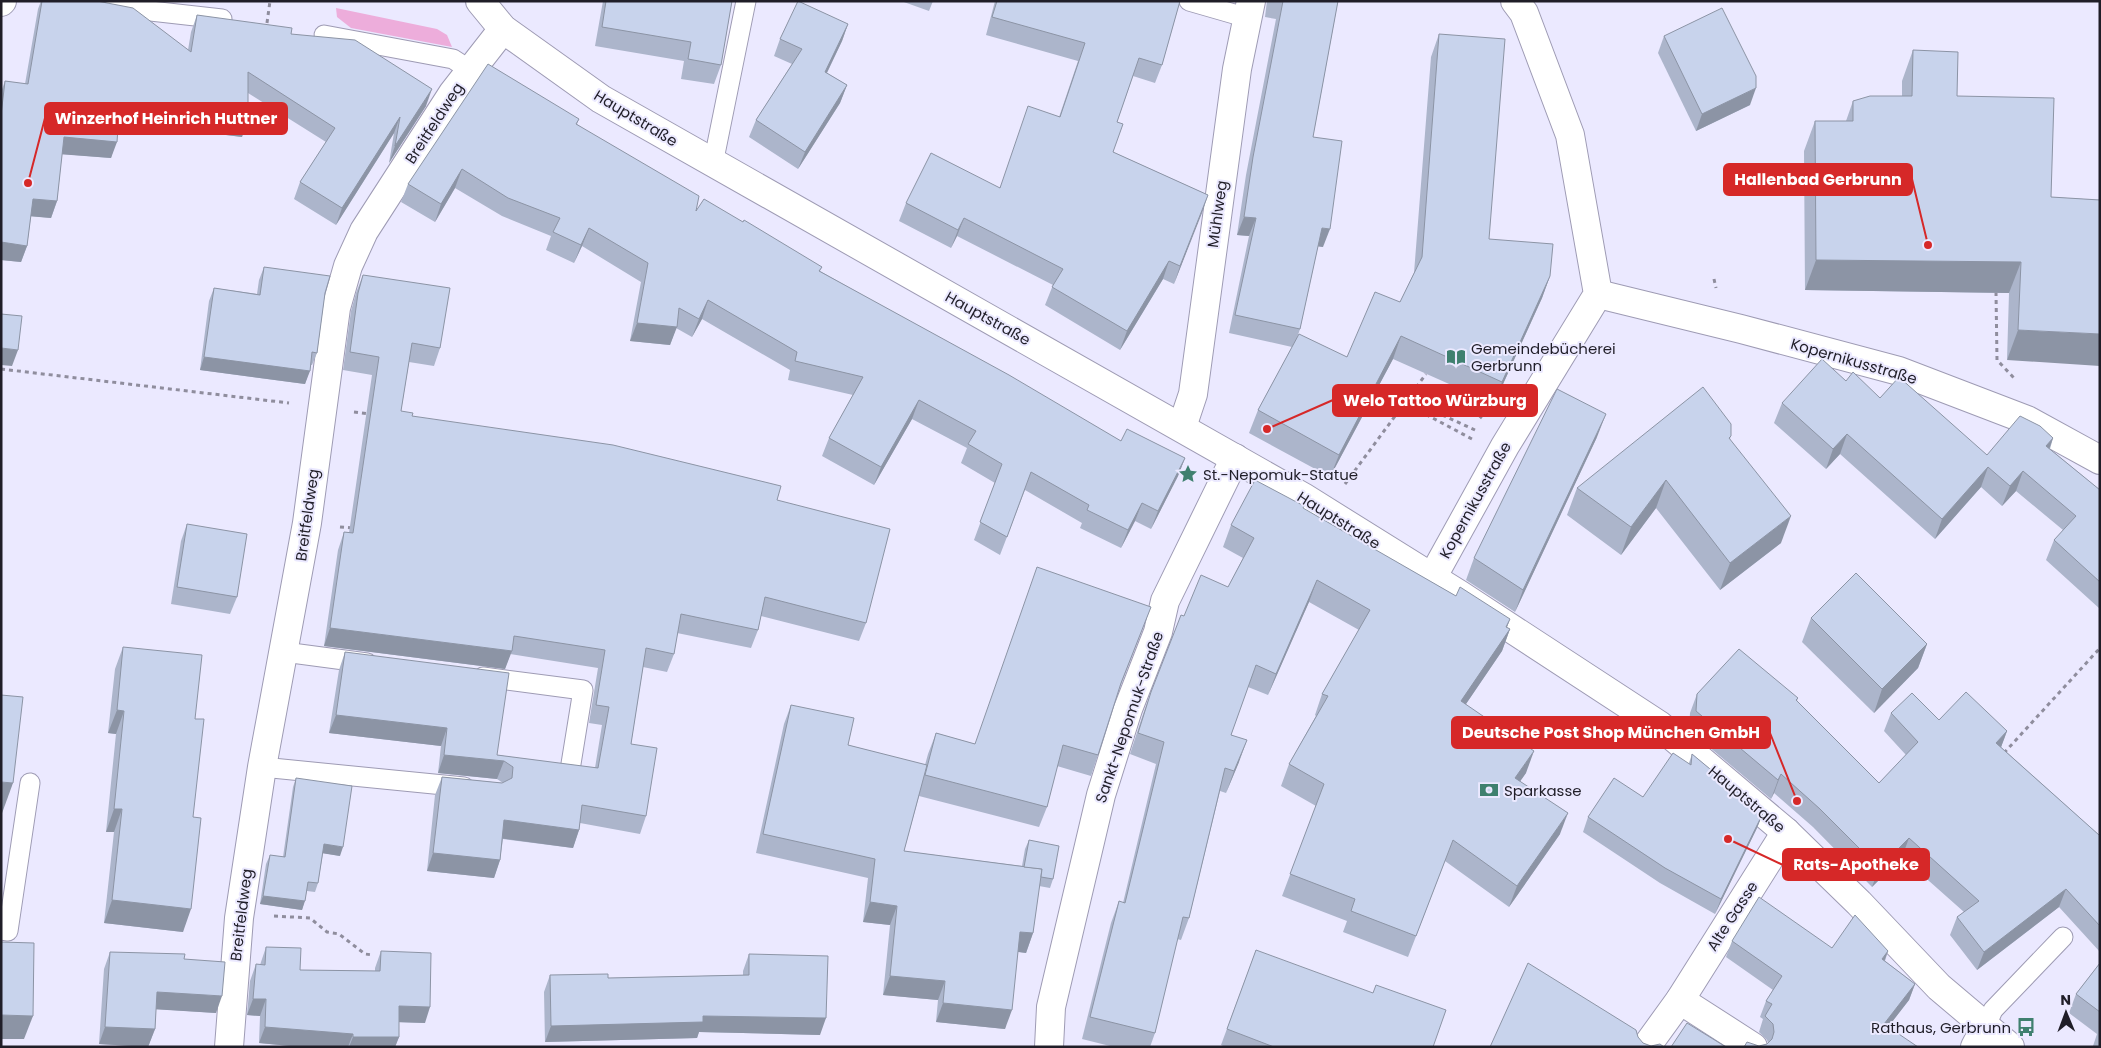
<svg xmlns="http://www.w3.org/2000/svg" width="2101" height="1048" font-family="Poppins,sans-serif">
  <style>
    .green { fill: #edaddb }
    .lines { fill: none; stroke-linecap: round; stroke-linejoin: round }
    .service-casing { stroke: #9e9bb4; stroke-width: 21 }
    .minor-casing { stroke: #9e9bb4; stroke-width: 30 }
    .tertiary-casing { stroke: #9e9bb4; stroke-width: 30 }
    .path { stroke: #8f8d9d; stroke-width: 3; stroke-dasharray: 4 4; stroke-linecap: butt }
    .service { stroke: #fff; stroke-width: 19 }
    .minor { stroke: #fff; stroke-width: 28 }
    .tertiary { stroke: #fff; stroke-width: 28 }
    .wall { fill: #acb5cb }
    .shaded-wall { fill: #8c94a5 }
    .building { fill: #c8d3ec; stroke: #8c94a5 }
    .labels { text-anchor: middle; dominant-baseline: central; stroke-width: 4; stroke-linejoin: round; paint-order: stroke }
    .street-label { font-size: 15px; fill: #201e28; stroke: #ebe9ff }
    .poi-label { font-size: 15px; fill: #201e28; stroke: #ebe9ff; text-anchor: start }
    .leader { fill: none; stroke: #d62828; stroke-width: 2 }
    .callout-dot { fill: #d62828; stroke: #ebe9ff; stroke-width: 2 }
    .callout { fill: #d62828; stroke: #d62828; stroke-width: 2 }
    .callout-label { font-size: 16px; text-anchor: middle; font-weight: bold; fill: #fff }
  </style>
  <rect width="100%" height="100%" fill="#ebe9ff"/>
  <path class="green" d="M336,8L437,29L447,35L452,47L351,28L337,17Z"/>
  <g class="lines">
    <g class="service-casing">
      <g id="service">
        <path d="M116,1L115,7L222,19"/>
        <path d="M1189,1L1248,18"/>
        <path d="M324,35L453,59L470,70"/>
        <path d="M713,164L746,1"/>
        <path d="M284,652L367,663"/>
        <path d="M483,677L583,690L570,770"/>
        <path d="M262,767L464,787"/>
        <path d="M1,930L8,931L30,783"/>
        <path d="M1986,1026L1993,1010L2063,937"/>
      </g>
    </g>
    <g class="minor-casing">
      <g id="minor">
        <path d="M1,2L2,1"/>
        <path d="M1598,294L1741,329L1899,371L2027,420L2100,460"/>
        <path d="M1182,427L1193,394L1237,69L1251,1"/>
        <path d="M1432,578L1505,446L1598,294L1570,135L1524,13L1515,1"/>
        <path d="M1680,1000L1753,1047"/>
        <path d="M229,1047L239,918L262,767L307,523L336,308L348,266L364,231L453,93L503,29"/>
        <path d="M1049,1047L1051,1007L1101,795L1128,709L1158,632L1165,601L1235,458"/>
        <path d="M1646,1047L1680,1000L1786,832"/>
        <path d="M1975,1047L1986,1026"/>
      </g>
    </g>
    <g class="tertiary-casing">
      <path id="tertiary" d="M480,1L503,29L601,99L1303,497L1460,595L1659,725L1786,832L1859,903L1939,987L2010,1047"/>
    </g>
    <g class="path">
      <path d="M267,23L270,1"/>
      <path d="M1714,279L1716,288"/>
      <path d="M1996,292L1997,360L2014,378"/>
      <path d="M1,369L289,403"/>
      <path d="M1404,405L1427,415L1472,439"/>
      <path d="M354,412L370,414"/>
      <path d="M1439,412L1453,409L1476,413"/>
      <path d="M1427,415L1438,413L1475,430"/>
      <path d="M1482,418L1476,413L1483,399"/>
      <path d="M1345,484L1426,374"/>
      <path d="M340,527L353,528"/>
      <path d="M2004,753L2100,648"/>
      <path d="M1883,879L1904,856"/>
      <path d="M274,916L310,918L327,932L339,934L365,954L373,955"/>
    </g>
    <use href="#service" class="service"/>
    <use href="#minor" class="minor"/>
    <use href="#tertiary" class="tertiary"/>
  </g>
  <g class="wall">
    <path d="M41,1H97L188,50L191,32L197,15L291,34L426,106L389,163L394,133L336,225L294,199L300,182L326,142L248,93L242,137L122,122L118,133L111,158L62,154L57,201L51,218L31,216L27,246L21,262L1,260V92L5,81L25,84L38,9Z"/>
    <path d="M603,1H732L721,65L714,84L681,79L684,61L595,46Z"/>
    <path d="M901,1H933L929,11Z"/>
    <path d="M995,1H1180L1162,65L1155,83L1133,76L1117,122L1113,152L1208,195L1174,284L1163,279L1120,350L1045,305L1053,285L957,236L951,248L899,221L906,203L999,188L1059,117L1078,61L986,35Z"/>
    <path d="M1267,1H1338L1313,137L1323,247L1318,246L1300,329L1297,338L1347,357L1400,302L1414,273L1431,57L1439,34L1489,239L1550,276L1542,298L1494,404L1393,359L1330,477L1249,433L1258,410L1292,347L1229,333L1249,236L1237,235L1246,175L1276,19L1265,17Z"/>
    <path d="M848,24L842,41L827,73L847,85L840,103L798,169L749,137L756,120L792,64L774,56L780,39Z"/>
    <path d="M1664,36L1750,105L1696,131L1658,53Z"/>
    <path d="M1913,50L2051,197L2100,200L2007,360L2009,293L1805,290L1804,151L1815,121H1846L1853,101L1902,96V81Z"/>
    <path d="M579,119L577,124L696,211L822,267L820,271L1121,441L1185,458L1178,476L1151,529L1135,521L1121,548L1080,528L1082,523L1025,490L1000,555L974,540L995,483L961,463L967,448L912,419L874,485L822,456L829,438L853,395L788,380L790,370L702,319L692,337L676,328L670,345L630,341L641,282L582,246L574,263L546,250L551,236L502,216L455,188L435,222L401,202L408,184Z"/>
    <path d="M264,267L325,293L317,353L312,365H311L305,384L200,370L209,301L214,288L257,294L259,280Z"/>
    <path d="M363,275L440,348L434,366L409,362L401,411L412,416L777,500L866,623L859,641L761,616L758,630L751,648L677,633L674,654L667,672L643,667L631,744L646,816L640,834L580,823L579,830L573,848L503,839L500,860L494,878L427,871L435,795L442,777L503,783L497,779L438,773L441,746L329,733L339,670L345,652L497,755L595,768L602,725L589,723L598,668L510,654L505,669L324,646L338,550L344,532L349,533L372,375L343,370L351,311L356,293Z"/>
    <path d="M1846,381L1987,455L2053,438L2050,449L2100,490V609L2046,560L2054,540L2063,530L2016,491L2002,506L1981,487L1935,539L1840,454L1826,469L1774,423L1782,403Z"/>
    <path d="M1731,436L1730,439L1781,543L1720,590L1656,508L1621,555L1567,515L1577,488Z"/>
    <path d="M1597,437L1515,612L1466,580L1474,558Z"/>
    <path d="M1303,509L1456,596L1510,619L1507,627L1510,629L1502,651L1466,704L1526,773L1520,781L1560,834L1509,907L1445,861L1408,957L1343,932L1347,921L1282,896L1316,806L1281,786L1289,764L1316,716L1315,715L1322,694L1359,630L1309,602L1268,695L1248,687L1231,735L1239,762L1226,793L1220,791L1189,918L1181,940L1177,939L1155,1033L1150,1047H1114L1082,1039L1111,923L1119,901L1123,903L1156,764L1130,754L1143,714L1151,692L1184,616L1228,587L1243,558L1223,547L1231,525Z"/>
    <path d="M187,524L237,597L230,614L171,604L181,541Z"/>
    <path d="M1151,607L1119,690L1098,755L1091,776L1057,766L1047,807L1039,827L919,796L904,851L1022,866L1025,849L1029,840L1053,879L1050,888L1039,886L1033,933L1026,953L1018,952L1005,1029L936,1022L938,1000L883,995L890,925L863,922L868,878L756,853L784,724L791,705L848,745L925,765L928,754L936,733L975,744Z"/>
    <path d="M1811,618L1927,644L1918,668L1874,713L1802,642Z"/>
    <path d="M123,647L195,719L193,817L183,932L104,923L114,832H106L116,734L108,733L115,669Z"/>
    <path d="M1697,694L1798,698L1797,701L1879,783L1906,755L1884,731L1891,713L2007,731L2001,747L2099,835L2100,834V952L2059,907L1977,970L1950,935L1957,917L1964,912L1902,857L1872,887L1813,827L1774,793L1771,799L1689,730L1690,713Z"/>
    <path d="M1692,754L1763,813L1757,828L1715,914L1660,883L1583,832L1588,817L1643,797L1689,763Z"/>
    <path d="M296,778L340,856L323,853L318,883L315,892L307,891L302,910L260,904L266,864L270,855L283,857L293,787Z"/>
    <path d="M1732,941L1832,948L1888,951L1885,961L1915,984L1909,1000L1888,1027L1759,1046L1767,1044L1768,1043L1767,1040L1759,1032L1763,1019L1760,1017L1766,1001L1773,990L1726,957Z"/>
    <path d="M266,947L300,970L375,971V968L381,951L425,1023L399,1022V1037L395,1047H301L259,1043L260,1016L247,1015L250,981L256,964L260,965Z"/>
    <path d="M1256,950L1433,1047H1225L1221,1045Z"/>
    <path d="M110,952L184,959L216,1013L156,1009L155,1029L148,1047L99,1044L104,969Z"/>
    <path d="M749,954L820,1035L699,1032L697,1038L545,1042L544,992L550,975L608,978L743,975V971Z"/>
    <path d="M2100,963V1047H2094L2093,1046L2097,1034L2069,1013L2076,994Z"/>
  </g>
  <g class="shaded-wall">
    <path d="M848,24L842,41L819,89L825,72Z"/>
    <path d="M847,85L840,103L798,169L805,152Z"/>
    <path d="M1756,88L1750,105L1696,131L1702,114Z"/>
    <path d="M432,89L426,106L389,163L395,146Z"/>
    <path d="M128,106L248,120L242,137L122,122L114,142H117L111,158L58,154L64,137L118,128Z"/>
    <path d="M400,117L394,133L336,225L342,208Z"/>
    <path d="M462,169L455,188L435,222L441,204Z"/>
    <path d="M1208,195L1202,213L1174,284L1180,266Z"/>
    <path d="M33,199L57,201L51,218L27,216Z"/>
    <path d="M1244,217L1256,218L1249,236L1237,235Z"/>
    <path d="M964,218L957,236L951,248L958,230Z"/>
    <path d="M589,228L582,246L574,263L581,245Z"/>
    <path d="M1322,228L1330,229L1323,247L1315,246Z"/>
    <path d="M1,242L27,246L21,262L1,260Z"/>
    <path d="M1816,260L2021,262L2009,293L1805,290Z"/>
    <path d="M1169,261L1163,279L1120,350L1127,331Z"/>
    <path d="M1550,276L1542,298L1494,404L1502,382Z"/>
    <path d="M708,300L702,319L692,337L699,319Z"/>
    <path d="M637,323L677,327L670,345L630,341Z"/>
    <path d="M2018,330L2100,334V366L2007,360Z"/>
    <path d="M1401,336L1393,359L1330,477L1339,455Z"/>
    <path d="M1,348L18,350L12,366L1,365Z"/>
    <path d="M204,357L310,371L305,384L200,370Z"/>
    <path d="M919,400L912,419L874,485L881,467Z"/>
    <path d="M1606,414L1597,437L1515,612L1523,590Z"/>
    <path d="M1847,434L1840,454L1826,469L1833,449Z"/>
    <path d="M2053,438L2046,458V446Z"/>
    <path d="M1185,458L1178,476L1151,529L1158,511Z"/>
    <path d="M1988,467L1981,487L1935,539L1942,519Z"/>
    <path d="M2023,471L2016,491L2002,506L2010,486Z"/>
    <path d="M1666,480L1656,508L1621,555L1631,527Z"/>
    <path d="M1142,503L1135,521L1121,548L1128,530Z"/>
    <path d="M1791,516L1781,543L1720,590L1730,563Z"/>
    <path d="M1317,580L1309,602L1268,695L1276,674Z"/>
    <path d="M1510,619L1502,640L1510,629L1502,651L1453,723L1461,701L1506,627Z"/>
    <path d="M330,628L512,651L505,669L324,646Z"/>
    <path d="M1927,644L1918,668L1874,713L1882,689Z"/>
    <path d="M117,710L124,711L116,734L108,733Z"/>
    <path d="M336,715L447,728L441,746L329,733Z"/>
    <path d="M2007,731L2000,750L1996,743Z"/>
    <path d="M1247,740L1239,762L1226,793L1234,771Z"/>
    <path d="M1534,751L1526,773L1507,800L1515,778Z"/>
    <path d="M444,755L504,761L497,779L438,773Z"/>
    <path d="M1781,774L1774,793L1771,799L1778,780Z"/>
    <path d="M1,782L13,783L1,816Z"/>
    <path d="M114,809H122L114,832H106Z"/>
    <path d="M1568,813L1560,834L1509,907L1517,886Z"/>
    <path d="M1763,813L1757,828L1715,914L1721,899Z"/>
    <path d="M504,820L579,830L573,848L498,838Z"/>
    <path d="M1909,838L1902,857L1872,887L1879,868Z"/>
    <path d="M324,844L343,847L340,856L321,853Z"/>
    <path d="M433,853L500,860L494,878L427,871Z"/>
    <path d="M2066,889L2059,907L1977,970L1984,952Z"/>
    <path d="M263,896L305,901L302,910L260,904Z"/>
    <path d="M112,900L191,909L183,932L104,923Z"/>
    <path d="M870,902L897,906L890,925L863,922Z"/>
    <path d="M1020,932L1033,933L1026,953L1013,951Z"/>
    <path d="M1888,951L1882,967V959Z"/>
    <path d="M890,976L945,981L938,1000L883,995Z"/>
    <path d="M1915,984L1909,1000L1878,1040L1884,1024Z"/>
    <path d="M157,992L222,996L216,1013L151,1009Z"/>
    <path d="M253,999H266L260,1016L247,1015Z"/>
    <path d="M943,1003L1012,1010L1005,1029L936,1022Z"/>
    <path d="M399,1006L430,1007L425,1023L393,1022Z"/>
    <path d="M1,1015L33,1016L24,1039H1Z"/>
    <path d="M703,1016L826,1018L820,1035L699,1032L697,1038L545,1042L551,1026Z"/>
    <path d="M105,1027L155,1029L148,1047L99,1044Z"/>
    <path d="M265,1027L353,1034L348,1047H301L259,1043Z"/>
    <path d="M353,1037H399L395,1047H349Z"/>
  </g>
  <g class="building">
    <path d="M42,1H97L133,8L191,52L197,15L292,28L291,34L355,40L432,89L395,146L400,117L342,208L300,182L335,128L248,72V120L128,106L118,128L117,142L64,137L57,201L33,199L27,246L1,242V115L5,81L28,84Z"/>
    <path d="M606,1H732L721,65L688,59L691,42L602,27Z"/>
    <path d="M798,1L848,24L825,72L847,85L805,152L756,120L802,49L780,39Z"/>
    <path d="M997,1H1180L1162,65L1139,58L1117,122L1123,124L1113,152L1208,195L1180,266L1169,261L1127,331L1052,287L1063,269L964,218L958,230L906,203L931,153L1000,188L1028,106L1060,117L1085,43L992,17Z"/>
    <path d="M1283,1H1338L1313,137L1342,141L1330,229L1322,228L1300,329L1235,315L1256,218L1244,217L1253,157Z"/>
    <path d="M1722,8L1756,76V88L1702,114L1664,36Z"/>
    <path d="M1439,34L1505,39L1489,239L1553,244L1550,276L1502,382L1401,336L1339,455L1258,410L1299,334L1347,357L1375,292L1400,302L1422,257Z"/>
    <path d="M1913,50L1958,52L1957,96L2054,98L2051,197L2100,200V334L2018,330L2021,262L1816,260L1815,121H1853V101L1870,96H1912Z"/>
    <path d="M488,64L579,119L576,124L699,196L696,211L704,199L743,222L744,220L822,267L819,271L1009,375L1121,441L1127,429L1185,458L1158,511L1142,503L1128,530L1087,510L1089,505L1031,472L1007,537L980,522L1002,464L968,444L976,431L919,400L881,467L829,438L863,377L795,361L797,352L708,300L699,319L679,308L677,327L637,323L648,263L589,228L581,245L553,232L560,218L508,198L462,169L441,204L408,184Z"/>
    <path d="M264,267L330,276L325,293L317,353L312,352L310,371L204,357L214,288L260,295Z"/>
    <path d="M363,275L450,288L440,348L412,343L401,411L413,413L412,416L613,445L781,486L777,500L890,529L866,623L765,597L758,630L681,614L674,654L646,648L631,744L657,748L646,816L582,805L579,830L504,820L500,860L433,853L442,777L502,783L512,778L513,767L504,761L444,755L447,728L336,715L345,652L509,673L497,755L598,768L609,707L596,705L605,650L514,636L512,651L330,628L344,532L353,533L379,357L350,352L358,293Z"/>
    <path d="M1,314L22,316L18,350L1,348Z"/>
    <path d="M1822,359L1846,381L1853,372L1880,398L1899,377L1987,455L2020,416L2040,426L2053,438L2046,446L2100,490V582L2054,540L2076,516L2023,471L2010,486L1988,467L1942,519L1847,434L1833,449L1782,403Z"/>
    <path d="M1703,387L1731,424V436L1729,438L1791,516L1730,563L1666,480L1631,527L1577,488Z"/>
    <path d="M1557,389L1606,414L1523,590L1474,558Z"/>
    <path d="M1255,480L1304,506L1303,508L1456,596L1460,587L1510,619L1506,627L1510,629L1461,701L1534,751L1515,778L1568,813L1517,886L1453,840L1416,936L1351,911L1355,899L1290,874L1324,784L1289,764L1328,696L1322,694L1370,610L1317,580L1276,674L1256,665L1231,735L1247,740L1234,771L1225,768L1189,918L1183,917L1155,1033L1090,1017L1119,901L1125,903L1164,742L1138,733L1151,692L1181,615L1184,616L1201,575L1228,587L1254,538L1231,525Z"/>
    <path d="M187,524L247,534L237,597L177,587Z"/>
    <path d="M1037,567L1151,607L1121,683L1098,755L1063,745L1047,807L925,775L936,733L975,744Z"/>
    <path d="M1856,573L1927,644L1882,689L1811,618Z"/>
    <path d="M123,647L202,655L195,719H204L193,817L201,818L191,909L112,900L122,809H114L124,711L117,710Z"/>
    <path d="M1739,649L1798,698L1796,700L1879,783L1918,742L1891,713L1912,693L1939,720L1966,692L2007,731L1996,743L2099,835L2100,834V926L2066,889L1984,952L1957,917L1979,901L1909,838L1879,868L1820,809L1781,774L1778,780L1696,711L1697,694Z"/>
    <path d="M1,695L23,697L13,783L1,782Z"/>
    <path d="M791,705L854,718L848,745L927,765L904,851L1042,869L1033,933L1020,932L1012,1010L943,1003L945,981L890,976L897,906L870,902L875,859L763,834Z"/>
    <path d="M1673,753L1691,765L1692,754L1763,813L1721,899L1665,868L1588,817L1614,778L1643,797Z"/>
    <path d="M296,778L352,786L343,847L324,844L318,883L308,882L305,901L263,896L270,855L285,857Z"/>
    <path d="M1029,840L1059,846L1053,879L1041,877L1042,869L1024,867Z"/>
    <path d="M1759,897L1832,948L1855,915L1888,951L1882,959L1915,984L1884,1024L1918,1047H1744L1747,1042L1759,1046L1767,1044L1772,1039L1774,1032L1773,1024L1765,1016L1772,1004L1766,1001L1782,976L1732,941Z"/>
    <path d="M1,942L34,943L33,1016L1,1015Z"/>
    <path d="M266,947L301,948L300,970L380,971L381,951L431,953L430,1007L399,1006V1037H353V1034L265,1027L266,999H253L256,964L265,965Z"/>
    <path d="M1256,950L1373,993L1376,985L1446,1010L1433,1047H1274L1227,1029Z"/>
    <path d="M110,952L185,954L184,959L225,962L222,996L157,992L155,1029L105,1027Z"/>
    <path d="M749,954L828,956L826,1018L703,1016V1022L551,1026L550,975L608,974V978L749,975Z"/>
    <path d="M1528,963L1636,1030L1638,1037L1643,1043L1651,1046L1660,1044L1664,1047H1490Z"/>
    <path d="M2100,963V1012L2076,994Z"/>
    <path d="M1687,1023L1726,1047H1671Z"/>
  </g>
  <defs>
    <g id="library-bare" transform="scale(1.5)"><path d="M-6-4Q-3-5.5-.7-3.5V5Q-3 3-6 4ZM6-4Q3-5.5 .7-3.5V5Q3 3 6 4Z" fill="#3f806f" stroke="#ebe9ff" stroke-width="2.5" paint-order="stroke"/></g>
    <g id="sight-bare" transform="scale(1.5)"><path d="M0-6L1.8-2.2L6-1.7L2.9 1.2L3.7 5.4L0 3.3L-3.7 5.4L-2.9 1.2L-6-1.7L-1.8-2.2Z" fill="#3f806f" stroke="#ebe9ff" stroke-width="2.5" paint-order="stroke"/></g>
    <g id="bank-bare" transform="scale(1.5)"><path d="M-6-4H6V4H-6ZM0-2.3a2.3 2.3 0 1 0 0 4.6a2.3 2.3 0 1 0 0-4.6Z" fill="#3f806f" stroke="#ebe9ff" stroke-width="2.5" paint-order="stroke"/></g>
    <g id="bus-bare" transform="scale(1.5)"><path d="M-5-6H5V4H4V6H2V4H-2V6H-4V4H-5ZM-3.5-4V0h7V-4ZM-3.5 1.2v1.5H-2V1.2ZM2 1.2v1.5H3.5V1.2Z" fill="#3f806f" stroke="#ebe9ff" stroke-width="2.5" paint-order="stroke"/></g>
  </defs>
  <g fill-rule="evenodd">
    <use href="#library-bare" x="1456" y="357"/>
    <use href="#sight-bare" x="1188" y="474"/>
    <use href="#bank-bare" x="1489" y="790"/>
    <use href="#bus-bare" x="2026" y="1027"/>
  </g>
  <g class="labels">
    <g class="street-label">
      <text transform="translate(636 118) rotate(31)">Hauptstraße</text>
      <text transform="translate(434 123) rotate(-57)">Breitfeldweg</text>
      <text transform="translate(1217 214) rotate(-82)">Mühlweg</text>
      <text transform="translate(988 318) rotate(29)">Hauptstraße</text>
      <text transform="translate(1854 361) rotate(16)">Kopernikusstraße</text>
      <text transform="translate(1475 500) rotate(-61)">Kopernikusstraße</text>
      <text transform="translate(307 515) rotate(-82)">Breitfeldweg</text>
      <text transform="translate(1339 520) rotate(32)">Hauptstraße</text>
      <text transform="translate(1129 717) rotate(-71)">Sankt-Nepomuk-Straße</text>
      <text transform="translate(1747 799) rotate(40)">Hauptstraße</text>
      <text transform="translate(241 915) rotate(-83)">Breitfeldweg</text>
      <text transform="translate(1732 916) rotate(-57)">Alte Gasse</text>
    </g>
    <g class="poi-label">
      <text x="1471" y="348">Gemeindebücherei<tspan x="1471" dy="17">Gerbrunn</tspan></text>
      <text x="1203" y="474">St.-Nepomuk-Statue</text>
      <text x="1504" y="790">Sparkasse</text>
      <text x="2011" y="1027" text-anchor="end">Rathaus, Gerbrunn</text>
    </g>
  </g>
  <path class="leader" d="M28 183L45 118M1928 245L1912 179M1267 429L1333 400M1797 801L1770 733M1728 839L1783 865"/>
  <g class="callout-dot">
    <circle cx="28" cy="183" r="5"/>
    <circle cx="1928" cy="245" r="5"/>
    <circle cx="1267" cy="429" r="5"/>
    <circle cx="1797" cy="801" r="5"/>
    <circle cx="1728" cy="839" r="5"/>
  </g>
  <g class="callout">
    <rect x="45" y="103" width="242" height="31" rx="5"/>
    <rect x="1724" y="164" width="188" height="31" rx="5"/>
    <rect x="1333" y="385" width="204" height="31" rx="5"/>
    <rect x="1452" y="717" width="318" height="31" rx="5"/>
    <rect x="1783" y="849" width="146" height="31" rx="5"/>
  </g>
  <g class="callout-label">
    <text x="166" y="124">Winzerhof Heinrich Huttner</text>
    <text x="1818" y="185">Hallenbad Gerbrunn</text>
    <text x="1435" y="406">Welo Tattoo Würzburg</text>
    <text x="1611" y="738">Deutsche Post Shop München GmbH</text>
    <text x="1856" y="870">Rats-Apotheke</text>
  </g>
  <rect width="2101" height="1048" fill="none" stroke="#201e28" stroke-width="5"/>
  <g transform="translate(2066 1013) rotate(359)" stroke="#ebe9ff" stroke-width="4" paint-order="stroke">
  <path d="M0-4L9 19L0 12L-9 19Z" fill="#201e28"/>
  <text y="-8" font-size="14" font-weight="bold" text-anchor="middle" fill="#201e28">N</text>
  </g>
</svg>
